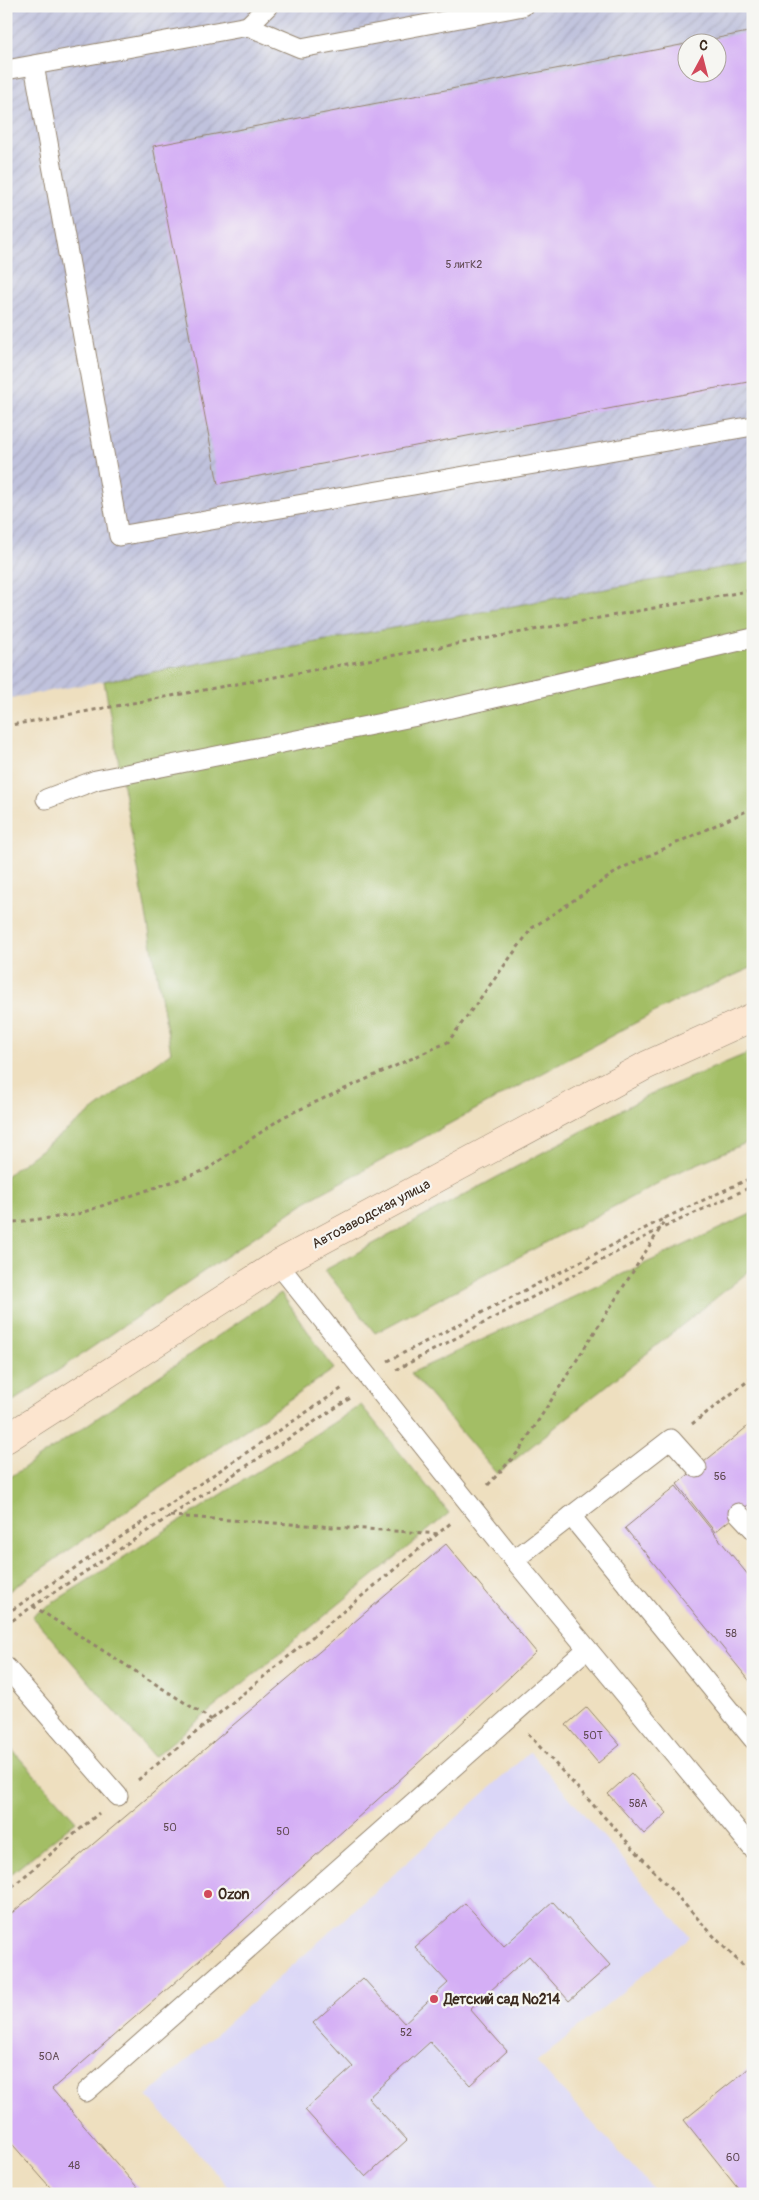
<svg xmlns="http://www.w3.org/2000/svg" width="759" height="2200" font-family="Pangolin,sans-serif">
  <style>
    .built { fill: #dad6f7 }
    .industrial { fill: url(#industrial-furrows); fill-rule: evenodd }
    .grass { fill: #a3be65; stroke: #6f7442 }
    .building { fill: #d4aef5 }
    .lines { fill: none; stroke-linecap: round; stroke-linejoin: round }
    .service-casing { stroke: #94846e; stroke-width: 21 }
    .secondary-casing { stroke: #94846e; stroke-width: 29 }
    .path { stroke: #94846e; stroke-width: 3; stroke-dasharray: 4 4; stroke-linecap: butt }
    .service { stroke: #fff; stroke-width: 19 }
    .secondary { stroke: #fce5cf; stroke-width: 28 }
    .poi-dot { fill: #d1495b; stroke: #f6f6f2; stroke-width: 2 }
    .labels { text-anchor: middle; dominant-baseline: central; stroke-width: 4.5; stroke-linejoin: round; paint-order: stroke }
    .number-label { font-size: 11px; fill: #614b54 }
    .street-label { font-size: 14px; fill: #3b2a1e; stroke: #f6f6f2 }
    .poi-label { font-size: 14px; font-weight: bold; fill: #3b2a1e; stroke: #f6f6f2; text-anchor: start }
  </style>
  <defs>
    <pattern id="industrial-furrows" width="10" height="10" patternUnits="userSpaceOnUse" patternTransform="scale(1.25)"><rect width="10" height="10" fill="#c0c2dd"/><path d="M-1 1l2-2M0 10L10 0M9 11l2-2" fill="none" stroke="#a6a7bd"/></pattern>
  </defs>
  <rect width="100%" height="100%" fill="#f6f6f2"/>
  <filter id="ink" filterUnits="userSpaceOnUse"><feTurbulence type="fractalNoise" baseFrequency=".02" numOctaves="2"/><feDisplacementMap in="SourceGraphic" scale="10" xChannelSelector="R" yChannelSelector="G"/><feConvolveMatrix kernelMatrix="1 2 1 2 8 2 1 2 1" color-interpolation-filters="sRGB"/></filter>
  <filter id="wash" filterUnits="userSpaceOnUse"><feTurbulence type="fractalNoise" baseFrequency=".0096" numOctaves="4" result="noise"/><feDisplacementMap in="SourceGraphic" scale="20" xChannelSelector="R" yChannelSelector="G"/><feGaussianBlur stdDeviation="1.12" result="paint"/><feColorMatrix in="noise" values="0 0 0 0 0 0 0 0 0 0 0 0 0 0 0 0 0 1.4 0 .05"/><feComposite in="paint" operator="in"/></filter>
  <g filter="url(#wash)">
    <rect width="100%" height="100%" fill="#eedfbf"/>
    <path class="built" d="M530,1752L690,1937L536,2062L658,2194H235L147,2096Z"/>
    <path class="industrial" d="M6,6H753V562L6,699ZM686,42H716V72H686Z"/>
    <g class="grass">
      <path d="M753,562V967L672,1003L307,1201L6,1406V1176L171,1052L104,681Z"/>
      <path d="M753,1051V1140L683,1170L375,1333L325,1270L651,1094Z"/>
      <path d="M753,1213V1268L497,1474L411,1373Z"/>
      <path d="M281,1293L334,1369L6,1593V1480Z"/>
      <path d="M361,1405L449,1513L154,1757L32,1616Z"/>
      <path d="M6,1743L76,1821L6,1878Z"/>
    </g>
    <g id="blocks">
      <g class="building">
        <path d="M753,31V381L218,484L153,146L686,44V72H716V42H698Z"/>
        <path d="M753,1422V1501L715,1532L677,1484Z"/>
        <path d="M676,1486L753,1581V1685L625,1528Z"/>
        <path d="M446,1544L536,1652L447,1737L171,1986L52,2089L143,2194H56L6,2137V1918Z"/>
        <path d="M587,1707L620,1745L598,1763L566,1725Z"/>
        <path d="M631,1773L667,1813L644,1834L608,1794Z"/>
        <path d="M553,1902L610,1965L569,2001L529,1956L470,2009L507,2051L470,2085L430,2042L368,2098L407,2140L366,2177L305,2110L353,2067L313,2023L363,1978L404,2023L448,1983L415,1947L465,1903L504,1946Z"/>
        <path d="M753,2065V2194H743L684,2120Z"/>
      </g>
    </g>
  </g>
  <g filter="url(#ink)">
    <use href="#blocks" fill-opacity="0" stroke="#94846e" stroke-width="1"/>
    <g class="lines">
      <g class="service-casing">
        <g id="service">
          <path d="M248,26L268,6"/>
          <path d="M34,65L119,536L753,426"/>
          <path d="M6,70L248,26L301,48L523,6"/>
          <path d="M46,799L96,780L412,717L753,638"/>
          <path d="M278,1264L514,1560L753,1849"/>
          <path d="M738,1513L753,1529"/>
          <path d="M571,1516L753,1739"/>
          <path d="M514,1560L671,1439L697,1468"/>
          <path d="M6,1667L118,1796"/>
          <path d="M86,2092L587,1649"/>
        </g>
      </g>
      <g class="secondary-casing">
        <path id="secondary" d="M6,1439L278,1264L647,1065L753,1017"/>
      </g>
      <g class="path">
        <path d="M6,726L753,590"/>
        <path d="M6,1223L75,1215L206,1170L283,1117L448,1042L532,928L622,868L753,808"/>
        <path d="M388,1361L665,1218L753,1177"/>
        <path d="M396,1370L660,1229L753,1186"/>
        <path d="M692,1424L753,1377"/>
        <path d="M488,1485L519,1451L660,1229L665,1218"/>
        <path d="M170,1516L440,1534"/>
        <path d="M33,1606L212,1720"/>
        <path d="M6,1614L344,1387"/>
        <path d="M6,1625L33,1606L352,1397"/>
        <path d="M528,1734L722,1945L753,1975"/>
        <path d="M138,1780L452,1522"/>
        <path d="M6,1892L99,1813"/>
      </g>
      <use href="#service" class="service"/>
      <use href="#secondary" class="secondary"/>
    </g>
  </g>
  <g class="poi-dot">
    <circle cx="208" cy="1894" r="5"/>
    <circle cx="434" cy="1999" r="5"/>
  </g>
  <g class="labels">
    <g class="number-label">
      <text x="464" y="264">5 литК2</text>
      <text x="720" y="1476">56</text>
      <text x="731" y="1633">58</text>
      <text x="593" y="1735">50Т</text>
      <text x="638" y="1803">58А</text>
      <text x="170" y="1827">50</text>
      <text x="283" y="1831">50</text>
      <text x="406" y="2032">52</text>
      <text x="49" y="2056">50А</text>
      <text x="733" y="2157">60</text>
      <text x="74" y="2165">48</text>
    </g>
    <g class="street-label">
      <text transform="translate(371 1214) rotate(-28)">Автозаводская улица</text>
    </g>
    <g class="poi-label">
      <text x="218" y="1894">Ozon</text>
      <text x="444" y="1999">Детский сад №214</text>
    </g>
  </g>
  <rect width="759" height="2200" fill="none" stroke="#f6f6f2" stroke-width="25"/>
  <g transform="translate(702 58) rotate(7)"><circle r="24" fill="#f6f6f2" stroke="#aba49d"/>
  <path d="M0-4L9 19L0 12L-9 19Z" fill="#d1495b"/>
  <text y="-8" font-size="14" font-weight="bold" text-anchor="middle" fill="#3b2a1e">С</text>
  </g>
</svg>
